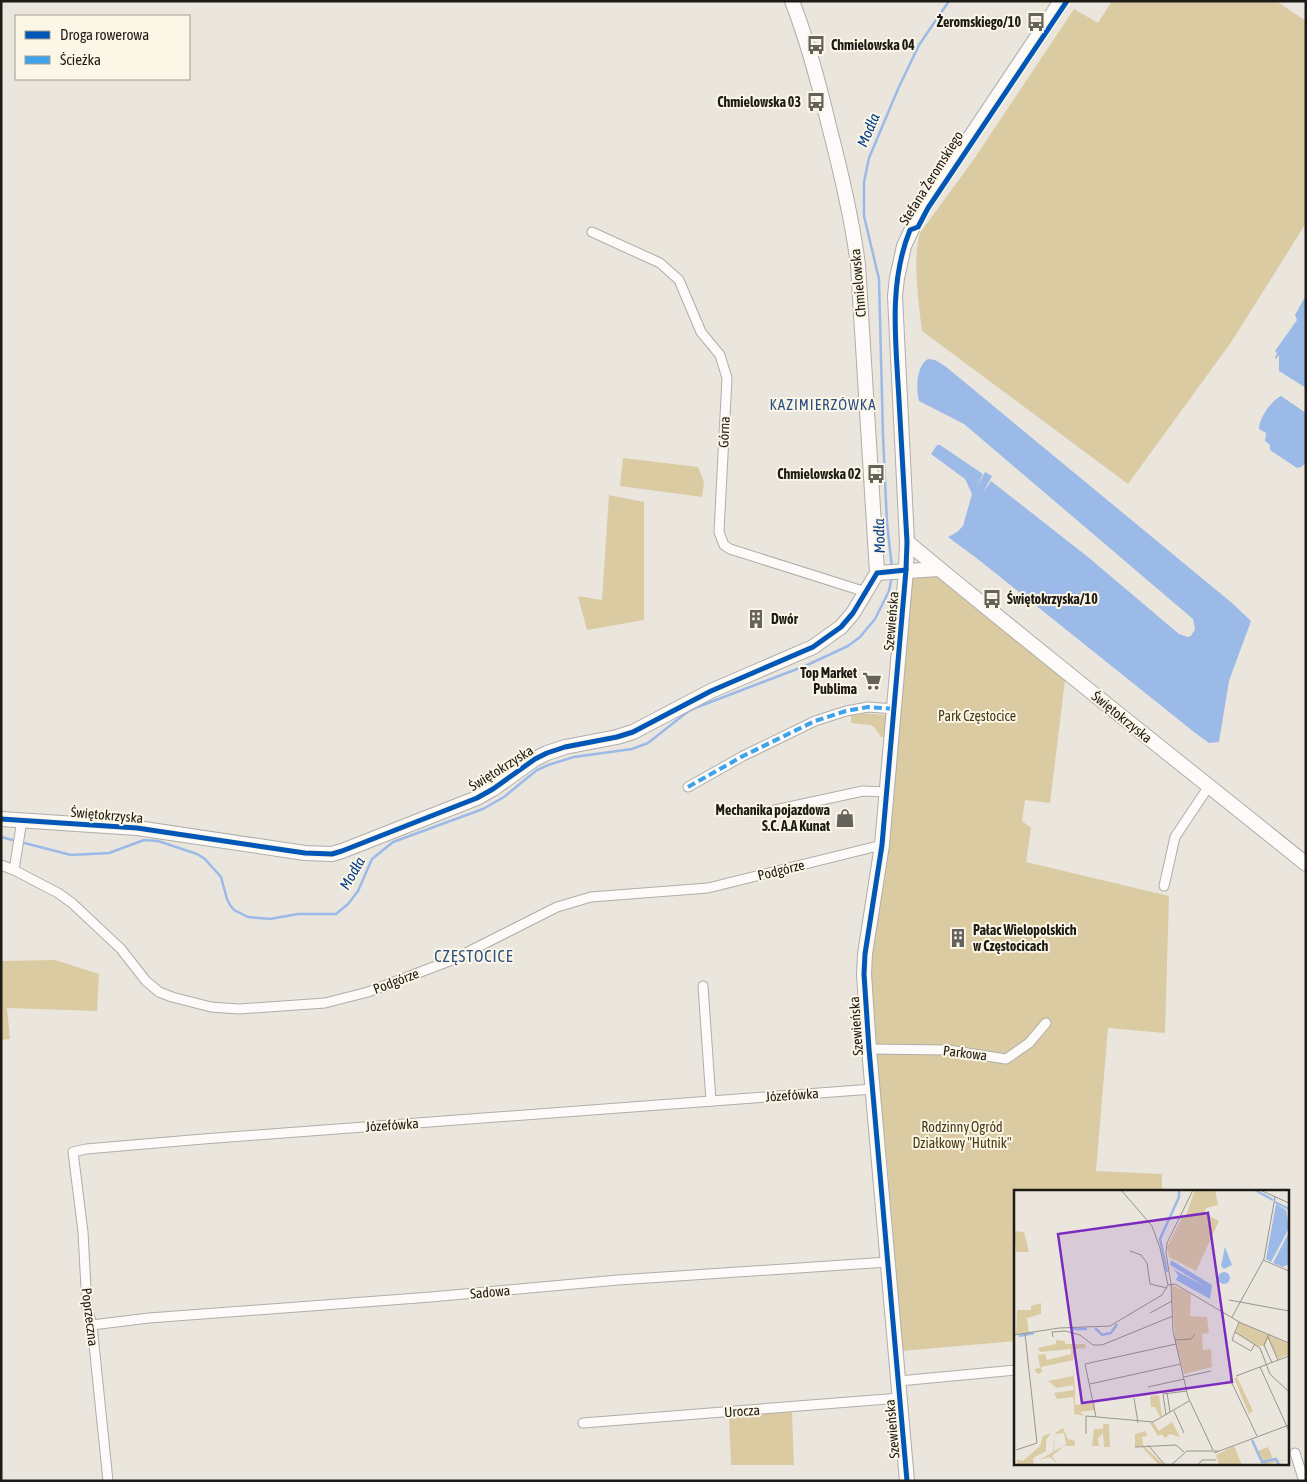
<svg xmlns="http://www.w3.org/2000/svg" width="1307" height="1482" font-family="'Asap Condensed',sans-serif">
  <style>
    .green { fill: #dbcba3 }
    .water { fill: #9cbae8 }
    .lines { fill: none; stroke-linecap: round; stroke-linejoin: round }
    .stream { stroke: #9cbae8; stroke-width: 2.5 }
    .street-casing { stroke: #b1ada7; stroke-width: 11 }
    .secondary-casing { stroke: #b1ada7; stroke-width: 16 }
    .street { stroke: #fcfbfa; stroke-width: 9 }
    .secondary { stroke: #fcfbfa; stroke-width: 14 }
    .quiet { stroke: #3da2ea; stroke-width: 4; stroke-dasharray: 8 4; stroke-linecap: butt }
    .cycleway-casing { stroke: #fcf6e6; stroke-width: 8 }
    .cycleway { stroke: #0057b8; stroke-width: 5 }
    .labels { text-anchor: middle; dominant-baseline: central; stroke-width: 4; stroke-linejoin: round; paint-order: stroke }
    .poi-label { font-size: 14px; font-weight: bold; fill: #1d1b15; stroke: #fcf6e6; text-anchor: end }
    .street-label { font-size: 14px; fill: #1d1b15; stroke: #fcf6e6 }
    .park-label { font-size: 14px; fill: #473914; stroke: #fcf6e6 }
    .water-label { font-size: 15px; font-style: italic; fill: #033c8b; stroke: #fcf6e6 }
    .neighbourhood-label { font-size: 15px; letter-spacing: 1px; fill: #2b4e85; stroke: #fcf6e6 }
    .quarter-label { font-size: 16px; letter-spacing: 1px; fill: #2b4e85; stroke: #fcf6e6 }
    .inset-river { fill: none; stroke: #9cbae8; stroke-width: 2.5 }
    .inset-road { fill: none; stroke: #98958d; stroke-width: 1 }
    .view { fill: #7b2cbf; fill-opacity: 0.15; stroke: #7b2cbf; stroke-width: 2.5 }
    .inset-edge { fill: none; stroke: #1d1b15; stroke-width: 2.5 }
  </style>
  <rect width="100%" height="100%" fill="#eae6dd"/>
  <g class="green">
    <path d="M1112,1H1276L1306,21V223L1232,341L1128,484L922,331C919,305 912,257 920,233L974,159L1074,9L1098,23Z"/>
    <path d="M623,458L698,467L704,482L702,497L620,486Z"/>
    <path d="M609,495L644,502V620L587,630L578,596L602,600Z"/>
    <path d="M939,569L1066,672L1050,803L1025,800L1022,821L1031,828L1026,862L1169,896L1165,1033L1108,1028L1096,1171L1162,1174V1191H1016V1341L902,1351L888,1171L876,1052L948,1050L869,1049L864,974L906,570Z"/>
    <path d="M858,713L888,715L885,737H881L876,729L871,725L851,723V715Z"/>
    <path d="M55,960L99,974L97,1011L7,1008L10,1039L1,1040V961Z"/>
    <path d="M792,1412L794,1465H731L729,1416Z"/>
  </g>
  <g class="water">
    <path d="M1306,295V388L1279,371V355L1276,359L1275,358L1277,353L1275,351L1297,320L1295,315Z"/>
    <path d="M928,359L935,360L945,366L1232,603L1251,621L1229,681L1219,742L1209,743L1194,732L979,560L948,537L957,532L963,526L972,494L965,479L931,454L937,445H940L983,474L976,489L985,472L992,476L983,493L991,481L1088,557L1179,634L1188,637L1191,636L1195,629L1193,619L964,424L919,401C916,389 916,366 928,359Z"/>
    <path d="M1281,396L1306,413V463L1301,467L1297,468L1270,450V445L1265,441L1266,433L1259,429C1259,418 1272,400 1281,396Z"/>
  </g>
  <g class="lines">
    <g class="stream">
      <path d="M892,568L887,523L883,436L879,279L864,216V182L869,158L898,89L919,45L949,1"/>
      <path d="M1,837L71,855L109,853L144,840L158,841L197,854L205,859L221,877L227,899L230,905L234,910L248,917L270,919L298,914H336L348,904L358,891L372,859L393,842L483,809L504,797L537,770L548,765L574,757L632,749L648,743L686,713L695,708L805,666L848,646L860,637L875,619L889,591L892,576"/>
    </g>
    <g class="street-casing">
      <g id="street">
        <path d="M592,232L660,263L679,280L701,332L720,355L727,378L719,532L724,545L730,549L866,592"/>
        <path d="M688,787L743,756L815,721L846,711L868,707L895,709"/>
        <path d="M775,810L863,791L887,792"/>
        <path d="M1,865L14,870L58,893L72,903L121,949L146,981L159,992L172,997L211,1007L239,1009L325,1003L368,992L452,960L557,907L591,897L708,888L882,845"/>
        <path d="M14,870L22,820"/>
        <path d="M1164,886L1175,837L1209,786"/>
        <path d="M703,986L711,1101"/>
        <path d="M869,1049L948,1050L1006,1059L1029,1043L1046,1023"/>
        <path d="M92,1325L149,1318L431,1297L618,1280L888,1262"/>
        <path d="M899,1381L1016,1370"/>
        <path d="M583,1423L900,1398"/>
        <path d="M1295,1453L1304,1481"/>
        <path d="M108,1481L92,1325L87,1307L83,1232L73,1152L86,1149L203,1139L873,1089"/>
      </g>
    </g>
    <g class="secondary-casing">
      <g id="secondary">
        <path d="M792,1C808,42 819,84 829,126C841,172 852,218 858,265L877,573"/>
        <path d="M907,542C1038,651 1173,757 1306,864"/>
        <path d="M877,573L939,569"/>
        <path d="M1,819L137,828L305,853L332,854L342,851L477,798L493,789L535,759L547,753L565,747L617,737L633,732L711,691L813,647L841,627L853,613L877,573"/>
        <path d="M907,1481L869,1049L864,974L865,954L882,845L906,570L907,542L895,296L897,278L904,246L919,214L1061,1"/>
      </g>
    </g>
    <use href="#street" class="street"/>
    <use href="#secondary" class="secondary"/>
    <path class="quiet" d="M688,787L743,756L815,721L846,711L868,707L895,709"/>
    <g class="cycleway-casing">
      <g id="cycleway">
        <path d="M1,819L137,828L305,853L332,854L342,851L477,798L493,789L535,759L547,753L565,747L617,737L633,732L711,691L813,647L841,627L853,613L877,573L906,570"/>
        <path d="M907,1481L869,1049L864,974L865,954L882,845L906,570L907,542C904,495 902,447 899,400C896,343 888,284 910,230L918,227L928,208L1067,1"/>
      </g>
    </g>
    <use href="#cycleway" class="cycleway"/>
  </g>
  <defs>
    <g id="bus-bare" transform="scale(1.5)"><path d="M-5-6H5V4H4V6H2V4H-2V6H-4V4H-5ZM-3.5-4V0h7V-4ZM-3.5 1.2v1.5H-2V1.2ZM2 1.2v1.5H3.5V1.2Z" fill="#65625b" stroke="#fcf6e6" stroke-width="2.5" paint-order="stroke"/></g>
    <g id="building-bare" transform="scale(1.5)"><path d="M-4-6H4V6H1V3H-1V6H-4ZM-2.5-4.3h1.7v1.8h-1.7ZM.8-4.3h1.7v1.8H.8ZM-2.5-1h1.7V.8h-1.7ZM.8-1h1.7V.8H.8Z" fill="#65625b" stroke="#fcf6e6" stroke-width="2.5" paint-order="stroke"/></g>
    <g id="supermarket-bare" transform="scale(1.5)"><path d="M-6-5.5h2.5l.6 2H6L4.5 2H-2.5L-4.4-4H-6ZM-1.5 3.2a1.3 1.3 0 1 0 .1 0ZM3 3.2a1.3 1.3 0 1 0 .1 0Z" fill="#65625b" stroke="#fcf6e6" stroke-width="2.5" paint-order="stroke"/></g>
    <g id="shop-bare" transform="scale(1.5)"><path d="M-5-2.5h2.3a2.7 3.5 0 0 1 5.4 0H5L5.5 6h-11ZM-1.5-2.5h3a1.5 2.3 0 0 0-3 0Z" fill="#65625b" stroke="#fcf6e6" stroke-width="2.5" paint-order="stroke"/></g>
  </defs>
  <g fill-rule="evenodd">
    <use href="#bus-bare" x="1036" y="22"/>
    <use href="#bus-bare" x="816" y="45"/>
    <use href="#bus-bare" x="816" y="102"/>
    <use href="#bus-bare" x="876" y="474"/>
    <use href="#bus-bare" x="992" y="599"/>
    <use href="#building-bare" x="756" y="619"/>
    <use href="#supermarket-bare" x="872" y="681"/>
    <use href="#shop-bare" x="845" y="818"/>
    <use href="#building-bare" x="958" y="938"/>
  </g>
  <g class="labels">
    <g class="poi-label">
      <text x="1021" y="22">Żeromskiego/10</text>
      <text x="831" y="45" text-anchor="start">Chmielowska 04</text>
      <text x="801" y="102">Chmielowska 03</text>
      <text x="861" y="474">Chmielowska 02</text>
      <text x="1007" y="599" text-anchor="start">Świętokrzyska/10</text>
      <text x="771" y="619" text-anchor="start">Dwór</text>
      <text x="857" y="673">Top Market<tspan x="857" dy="16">Publima</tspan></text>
      <text x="830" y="810">Mechanika pojazdowa<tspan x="830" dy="16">S.C. A.A Kunat</tspan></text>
      <text x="973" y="930" text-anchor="start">Pałac Wielopolskich<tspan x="973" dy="16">w Częstocicach</tspan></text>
    </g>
    <g class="street-label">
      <text transform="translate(931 178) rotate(-58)">Stefana Żeromskiego</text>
      <text transform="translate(858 283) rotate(-95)">Chmielowska</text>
      <text transform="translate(724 432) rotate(-87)">Górna</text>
      <text transform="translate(891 621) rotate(-85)">Szewieńska</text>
      <text transform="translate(1122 717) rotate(39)">Świętokrzyska</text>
      <text transform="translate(501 768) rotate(-32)">Świętokrzyska</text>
      <text transform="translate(107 815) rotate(5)">Świętokrzyska</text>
      <text transform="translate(781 870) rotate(-14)">Podgórze</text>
      <text transform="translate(396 981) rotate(-21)">Podgórze</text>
      <text transform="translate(856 1026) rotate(-94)">Szewieńska</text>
      <text transform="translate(965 1053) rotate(7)">Parkowa</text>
      <text transform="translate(792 1095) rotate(-4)">Józefówka</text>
      <text transform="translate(392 1125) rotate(-4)">Józefówka</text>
      <text transform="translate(490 1292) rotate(-5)">Sadowa</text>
      <text transform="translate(90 1317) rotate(83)">Poprzeczna</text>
      <text transform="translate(742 1411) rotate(-4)">Urocza</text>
      <text transform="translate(892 1429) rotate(-95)">Szewieńska</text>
    </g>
    <g class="park-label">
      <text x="977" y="716">Park Częstocice</text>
      <text x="962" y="1127">Rodzinny Ogród<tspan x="962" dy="16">Działkowy "Hutnik"</tspan></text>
    </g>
    <g class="water-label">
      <text transform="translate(868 130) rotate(-67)">Modła</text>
      <text transform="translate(879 536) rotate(-92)">Modła</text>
      <text transform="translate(352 873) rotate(-60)">Modła</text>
    </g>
    <g class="neighbourhood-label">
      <text x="823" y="404">KAZIMIERZÓWKA</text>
    </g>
    <g class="quarter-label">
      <text x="474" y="956">CZĘSTOCICE</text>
    </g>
  </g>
  <g transform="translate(1014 1190)">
    <rect width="275" height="275" fill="#eae6dd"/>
    <path d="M181,0H201L204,15L192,18L190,23L205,31L182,81L155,67L153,57L168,27L171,28ZM0,41L10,42L15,62H2ZM157,94L177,104L176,126L193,127L195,143L188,144L189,160L197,159L198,177L170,184L161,150ZM27,113V124L13,128L15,143L2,144L3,120H17V116ZM225,132L275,154V164L264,169L254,148L251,156H244L222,143ZM42,150L51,151V154H71L72,158L62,159L59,170L27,177L28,182L24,184L20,179L26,178L24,165L31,164L33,170L57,164V159L26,162L24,158L42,154ZM59,178L61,199V215L81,213V220L66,222L71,226L60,224V215L46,217L60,215L59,207L43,209L40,203L26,205L60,200L59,195L43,198L34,191L59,186ZM233,183L223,187L239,221L235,224L220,188ZM145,205L148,226L146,227L141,217H137L136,206ZM139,232L145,241L158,232L166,247L156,244L151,248L148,244L144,246L136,233ZM89,234H95L96,257H90L89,243L84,248L85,256H78L80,239H89ZM49,238L54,249L61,251V256H50L38,266L44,275L36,267L25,270L39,262L41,243ZM50,243L52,255L40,261L41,244ZM132,241L133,246L128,247L129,255L150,275H145L127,256L121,257V244ZM37,243L32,250V261L19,268L20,275H3V269L9,271L26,256L29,246ZM237,249L244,261L254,257L260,271L275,269L250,275ZM220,256L228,275H205L202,265Z" fill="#dbcba3" fill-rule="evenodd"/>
    <path d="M262,14L272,20L275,38L257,72L252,69ZM275,42V74L269,77L259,73ZM211,57L218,75L210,79L207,76ZM157,70L198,95L196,109L162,90L164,85L159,79L192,97L156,75ZM204 88a6 6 0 1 1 12 0a6 6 0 1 1-12 0Z" fill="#9cbae8"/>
    <path class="inset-river" d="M241,0L259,10M261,12L275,19M153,82L146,49L165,7V0M81,138L88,145L97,143L103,134M57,139H73M5,146L20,143M238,250L248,272L262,269L265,275"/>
    <path class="inset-road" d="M107,0L138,36L146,58L154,95M179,0L153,53L152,63L157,94L159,141L174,207L199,260M246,0L275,13M116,61L127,65L133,73L136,94L153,98M249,70L275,81M161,94L227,133L275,153M215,110L275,121M136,123L158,111M218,127L250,69L261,7M225,132L221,142L246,158L256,184L275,202M221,142L218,150L237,161L241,154M255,144L250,155L258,173M0,145L45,138L96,136L148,105L154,95L161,94M39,147L38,142L51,141L66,145L79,155H88L159,126M254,147L264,170M161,150L177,149L181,144M246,177L275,241M222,186L275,166M170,187L197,181M216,189L243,246M76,194L167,174M134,197L170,189M153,203L156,222M120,208L124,233M160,221L170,243M152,225L149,204L173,201M82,227L71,174L162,154M72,244V226L139,232L175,211M134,255L151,275M121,257L162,255L170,262M2,260L23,253L11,144M200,263L275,235M157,275L173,261H204M184,275L188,270H202"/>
    <path class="view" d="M194,23L218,192L68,213L44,44Z"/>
    <rect width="275" height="275" class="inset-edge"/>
  </g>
  <rect width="1307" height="1482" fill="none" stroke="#1d1b15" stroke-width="5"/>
  <rect x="15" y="15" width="175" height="65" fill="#fcf6e6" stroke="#a39e92"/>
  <rect x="25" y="31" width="25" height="8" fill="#0057b8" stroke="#a39e92"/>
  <text x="60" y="40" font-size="15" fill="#1d1b15">Droga rowerowa</text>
  <rect x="25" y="56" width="25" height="8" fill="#3da2ea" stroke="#a39e92"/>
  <text x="60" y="65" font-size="15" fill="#1d1b15">Ścieżka</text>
</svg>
